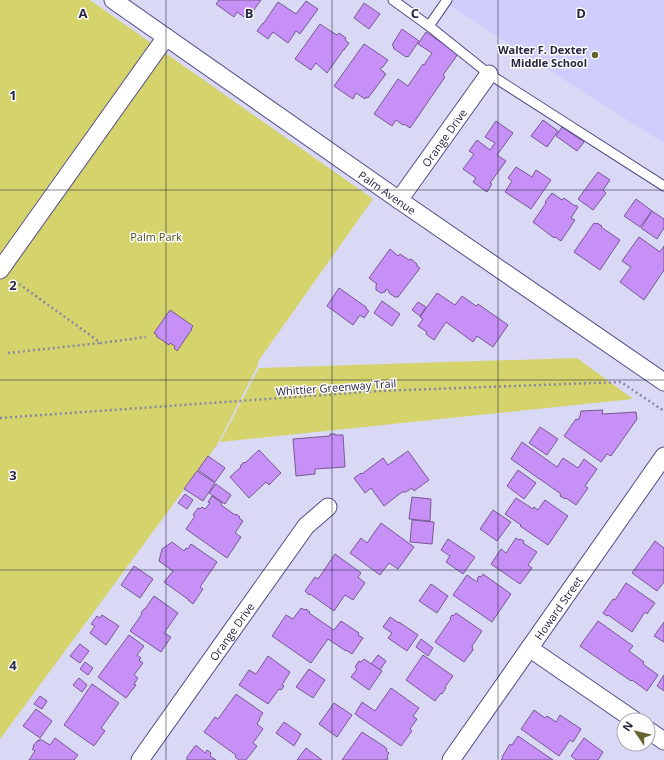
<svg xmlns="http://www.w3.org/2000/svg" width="664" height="760" font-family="'Open Sans',sans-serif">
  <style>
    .built { fill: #cfcdfb }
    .green { fill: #d5d36b }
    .building { fill: #c690f6; stroke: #775893 }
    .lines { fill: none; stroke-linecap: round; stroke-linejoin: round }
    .lane-casing { stroke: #534b87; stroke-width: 11 }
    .street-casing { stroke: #534b87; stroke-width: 19 }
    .path { stroke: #8988a3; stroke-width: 2.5; stroke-dasharray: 2 3; stroke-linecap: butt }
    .lane { stroke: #fff; stroke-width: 9 }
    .street { stroke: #fff; stroke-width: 17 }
    .grid { fill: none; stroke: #27253f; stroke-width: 1; stroke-opacity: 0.55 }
    .poi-dot { fill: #666531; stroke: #fdfdfd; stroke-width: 1.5 }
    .labels { text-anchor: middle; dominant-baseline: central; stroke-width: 3; stroke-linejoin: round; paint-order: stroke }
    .poi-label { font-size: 11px; font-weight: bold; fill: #27253f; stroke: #fdfdfd; text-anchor: end }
    .street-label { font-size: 11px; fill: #27253f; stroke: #fdfdfd }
    .park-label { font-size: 11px; fill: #4e4d17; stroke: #fdfdfd }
    .grid-label { font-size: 13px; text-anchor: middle; font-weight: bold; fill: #27253f; stroke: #fdfdfd; stroke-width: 3; stroke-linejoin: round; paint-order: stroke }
  </style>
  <rect width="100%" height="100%" fill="#dad9f5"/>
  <path class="built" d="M441,0H664V143L597,101Z"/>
  <g class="green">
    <path d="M0,0H90L373,199L259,360L258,365L217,445L0,739Z"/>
    <path d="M577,358L633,399L220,442L259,368Z"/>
  </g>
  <g class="building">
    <path d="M219,0H261L248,18L245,15L244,17L237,12L234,17L216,4Z"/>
    <path d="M306,1L318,9L300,34L296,31L288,43L273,32L268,39L257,31L263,23V24L278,2L296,14Z"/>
    <path d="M364,3L380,14L369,29L354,18Z"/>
    <path d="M320,24L335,34H336L337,35L339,33L346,38L345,40L349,43L344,50V49L327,73L316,63L311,70L295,59Z"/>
    <path d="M402,29L419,41L408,57L407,56L406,57L393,48L394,47L392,45Z"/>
    <path d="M426,32L458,54L443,75L445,77L410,128L404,124L403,125L396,120L392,126L374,114L398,79L408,86L423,64L424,65L432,53L418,44Z"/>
    <path d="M364,44L388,60L383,67H382L380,69L384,72V73L386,74L368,98L366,97L365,99L356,93L353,99L334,86Z"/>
    <path d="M543,120L558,131L547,147L531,136Z"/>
    <path d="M496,121L513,133L497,155L506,161L490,183L492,184L487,192L473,182L476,178L463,169L474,154L469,151L477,140L490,150L495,143L485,137Z"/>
    <path d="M562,127L584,142L577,151L556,136Z"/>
    <path d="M516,167L532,177L536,170L551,180L531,209L505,192L512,181L508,178Z"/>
    <path d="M598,172L610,180L603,190L606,193L593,210L578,199Z"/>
    <path d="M552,193L562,200L564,198L575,206L576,205L578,207L571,218L575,220L561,241L555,237L554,238L533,222L546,203L545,202Z"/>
    <path d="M636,199L652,211L640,227L624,216Z"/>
    <path d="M652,211L664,219V228L657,239L641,228Z"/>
    <path d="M594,223L596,224L597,223L602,226L601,227L620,240L600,270L574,252Z"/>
    <path d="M639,237L660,252L664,246V271L662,273L644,300L620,282L631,267L622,261Z"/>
    <path d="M390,249L398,256L400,254L409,260L411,259L417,264V266L420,268L398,297H395L389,293V291L386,289L385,292L381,293L376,290V285L377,284L369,278Z"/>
    <path d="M339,288L366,307L367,310L369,311L364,318L360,315L353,325L327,306Z"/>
    <path d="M437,293L455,305L462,296L476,306L478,304L508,325L493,347L477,336L473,342L446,322L434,340L426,334L427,332L418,326L423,319L420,317Z"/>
    <path d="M382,301L400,314L392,326L374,313Z"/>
    <path d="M418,302L426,307L420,316L412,310Z"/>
    <path d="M170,310L193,326L191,329H192L177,351L174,348L175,346L170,343L169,345L156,336L157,335L154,333Z"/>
    <path d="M603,410L602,414L636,412L637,419L611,456L607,454L601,462L564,436L576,419L578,420L580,416L581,411Z"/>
    <path d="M540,427L558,439L547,455L529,443Z"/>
    <path d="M330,434H335V435H343L345,467L315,469V474L296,476L293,439L330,436Z"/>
    <path d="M522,442L557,467L563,458L578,468L584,459L597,469L585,486L588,488L576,505L566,498L565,499L560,496L561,494L511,459Z"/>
    <path d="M259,450L281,473L269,485L266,482L249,498L230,477L241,467L240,466L244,462L245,463Z"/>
    <path d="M408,451L429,480L414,491L412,488L406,492H402L384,506L371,488L365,493L354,478L361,473L362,474L383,458L388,465Z"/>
    <path d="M208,456L225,468L215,482L198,470Z"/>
    <path d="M518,470L536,483L524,499L507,486Z"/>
    <path d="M197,471L215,483L203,501L184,489Z"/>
    <path d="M216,484L231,495L225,504L209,493Z"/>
    <path d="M185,494L193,500L187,509L178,503Z"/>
    <path d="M212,496L222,503L221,505L235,515L236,514L240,517L239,518L243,521L235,533L241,537L227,558L186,529L195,516L193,515L198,508L200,509L202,507L205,509L210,503L208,502Z"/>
    <path d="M412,497L431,499L430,521L409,519Z"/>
    <path d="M516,498L533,509L534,507L538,510L545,500L568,516L548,545L520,526L521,525L505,514Z"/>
    <path d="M493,510L511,522L497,541L480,529Z"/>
    <path d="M412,520L434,522L432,544L410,542Z"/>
    <path d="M381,523L414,547L398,569L389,563L380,575L350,553L361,538L367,543Z"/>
    <path d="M516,538L519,540L520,539L524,541L523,543L537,552L528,565L532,568L520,584L491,564L501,549L506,553Z"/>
    <path d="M448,539L475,557L463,574L446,562L450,556L441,550Z"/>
    <path d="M655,541L664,548V582L657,591L632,573Z"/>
    <path d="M172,542L184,551L186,548L188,549L191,544L217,562L200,587L203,589L193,604L188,600H189L164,582L173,571L159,561L162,549Z"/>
    <path d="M335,554L361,573L358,577L365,583L353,600L345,595L334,611L310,594L309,595L305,591L315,577L318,579Z"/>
    <path d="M134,566L153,579L140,598L121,585Z"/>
    <path d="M483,574L511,594L492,622L453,595L467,575L477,582L478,580L477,579L479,576L481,577Z"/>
    <path d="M626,583L655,603L647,614L645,612L632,632L608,615L607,616L603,613L613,599L615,600Z"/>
    <path d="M431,584L448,596L437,613L419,601Z"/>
    <path d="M154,596L178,613L164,633L171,637L161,652L130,631L142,614L141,613L144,609H145Z"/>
    <path d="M301,608L305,610L306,609L310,612L309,613L334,630L341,621L359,633L358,635L363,638L352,654L346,650V651L328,639L311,663L272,636L286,615L293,619Z"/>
    <path d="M456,613L482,631L472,646L473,650L464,662L435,642L451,619L450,618L452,615L453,616Z"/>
    <path d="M102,615L119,626L106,645L90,633L95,626L91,624L97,616L100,618Z"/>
    <path d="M390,617L399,623V622L418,635L407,651L388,638L392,633L383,627Z"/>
    <path d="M598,621L633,646L629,651L644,662L643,664L658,675L647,691L632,680L631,681L580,646Z"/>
    <path d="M664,622V642L654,636Z"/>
    <path d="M129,635L144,646L137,655L141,658L139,660L143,663L134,675L138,678L134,684L136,685L126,698L98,677Z"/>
    <path d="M421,639L433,648L428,656L416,647Z"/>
    <path d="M80,644L89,651L80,663L70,656Z"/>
    <path d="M378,655L386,661L380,670L371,664Z"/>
    <path d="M423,655L453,676L445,687L446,688L442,694L441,693L435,701L406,680Z"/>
    <path d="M268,656L290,672L282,685L284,686L281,690L279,689L268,704L239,685L249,670L256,674Z"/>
    <path d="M364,659L382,671L369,690L351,677L357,669L355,667L359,661L361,662Z"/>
    <path d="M85,662L93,668L88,675L80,669Z"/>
    <path d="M309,669L325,680L313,698L296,687Z"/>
    <path d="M664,675V691L657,686Z"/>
    <path d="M79,678L87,685L82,692L73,685Z"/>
    <path d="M92,684L119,703L101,728L105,731L94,746L64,725Z"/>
    <path d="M391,688L419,708L413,716L417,719L410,729L412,731L401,746L355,714L362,702L375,711Z"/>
    <path d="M236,694L263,713L259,719H260L257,724L263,729L253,743L257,746L246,760H239L235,757L236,755L204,732L215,717L218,719Z"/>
    <path d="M40,696L47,701L42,709L34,704Z"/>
    <path d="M334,703L352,715L337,737L319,724Z"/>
    <path d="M36,709L52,721L40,738L23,726Z"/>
    <path d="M534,710L545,718L547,716L556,722L560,715L581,729L573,742L570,740L559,756L521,729Z"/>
    <path d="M284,722L301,734L294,746L276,733Z"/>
    <path d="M362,732L385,747L387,749L386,751L389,753L387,756L388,758L387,760H342Z"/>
    <path d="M518,736L553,760H501L503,758L502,757L510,744L512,745Z"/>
    <path d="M55,738L78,755L74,760H29L35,751L32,749L34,747L33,746L38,740L39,741L40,739L50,745Z"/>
    <path d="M584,738L603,752L598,760H576L571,756Z"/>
    <path d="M195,746H197L205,753L207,750L211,753L210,756L216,760H187V757Z"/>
    <path d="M306,748L322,760H297Z"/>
  </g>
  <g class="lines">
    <g class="lane-casing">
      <g id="lane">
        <path d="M393,0L429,26L489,74L664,186"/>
        <path d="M429,26L447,0"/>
      </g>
    </g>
    <g class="street-casing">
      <g id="street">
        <path id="s1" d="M113,0L399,200L664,382"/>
        <path id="s2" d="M399,200L489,74"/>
        <path d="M0,270L166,37"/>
        <path d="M529,648L634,720"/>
        <path d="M648,730L664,741"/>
        <path id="s3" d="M140,760L306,526L328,507"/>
        <path id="s4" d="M451,760L664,456"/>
      </g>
    </g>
    <g class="path">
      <path d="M15,281L101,343L146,337"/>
      <path d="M8,353L100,343"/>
      <path d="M0,418L379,391L621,382L661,409L664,410"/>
    </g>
    <use href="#lane" class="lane"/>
    <use href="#street" class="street"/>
  </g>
  <path class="grid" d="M166,0V760M332,0V760M498,0V760M0,190H664M0,380H664M0,570H664"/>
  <circle class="poi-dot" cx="595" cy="55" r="4"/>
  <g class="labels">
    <g class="poi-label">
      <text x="587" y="49">Walter F. Dexter<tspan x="587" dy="13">Middle School</tspan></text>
    </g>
    <g class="street-label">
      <text stroke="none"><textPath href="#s2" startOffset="77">Orange Drive</textPath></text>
      <text stroke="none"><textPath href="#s1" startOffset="335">Palm Avenue</textPath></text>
      <text transform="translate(336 387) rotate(-4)">Whittier Greenway Trail</text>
      <text stroke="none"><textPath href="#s4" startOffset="186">Howard Street</textPath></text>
      <text stroke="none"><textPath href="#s3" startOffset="158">Orange Drive</textPath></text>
    </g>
    <g class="park-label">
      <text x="156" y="236">Palm Park</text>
    </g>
  </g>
  <g class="grid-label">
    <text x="83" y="18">A</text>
    <text x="249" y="18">B</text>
    <text x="415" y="18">C</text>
    <text x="581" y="18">D</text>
    <text x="13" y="100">1</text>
    <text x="13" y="290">2</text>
    <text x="13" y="480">3</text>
    <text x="13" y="670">4</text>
  </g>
  <g transform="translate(636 732) rotate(305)"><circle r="19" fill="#fdfdfd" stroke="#a7a7b1"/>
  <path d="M0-3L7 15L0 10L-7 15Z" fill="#666531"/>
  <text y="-6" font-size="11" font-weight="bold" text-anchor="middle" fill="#27253f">N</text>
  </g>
</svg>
